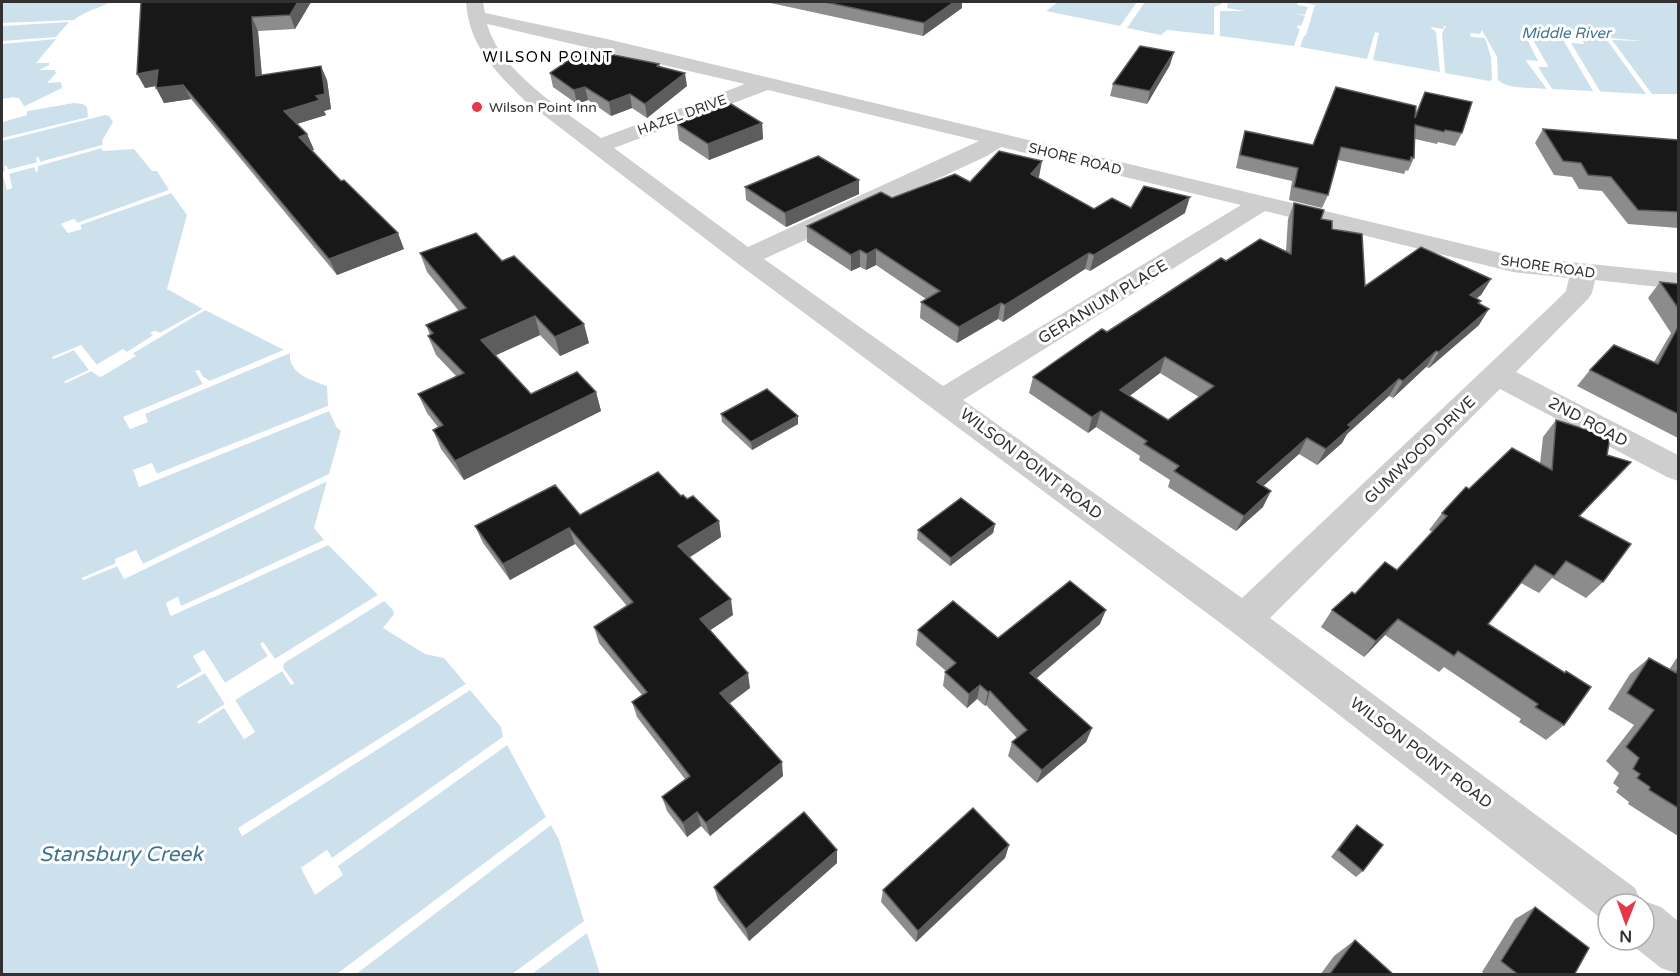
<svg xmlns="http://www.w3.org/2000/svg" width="1680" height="976" font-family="'Varela Round',sans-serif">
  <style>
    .water { fill: #cde1ec }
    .pier { fill: #fff }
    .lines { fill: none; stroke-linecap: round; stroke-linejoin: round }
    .street { fill: #cecece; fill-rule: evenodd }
    .wall { fill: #8c8c8c; fill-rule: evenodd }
    .shaded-wall { fill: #5d5d5d }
    .building { fill: #181818; stroke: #5d5d5d; stroke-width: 1.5; fill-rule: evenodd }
    .poi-dot { fill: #e33948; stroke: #fff; stroke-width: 2 }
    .labels { text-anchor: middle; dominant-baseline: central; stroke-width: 6; stroke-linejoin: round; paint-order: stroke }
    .far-poi-label { font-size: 14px; fill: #313131; stroke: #fff; text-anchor: start }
    .far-street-label { font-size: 14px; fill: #313131; stroke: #fff }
    .far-water-label { font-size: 15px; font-style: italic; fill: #3f7493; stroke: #fff }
    .far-neighbourhood-label { font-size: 15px; letter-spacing: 1.5px; fill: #000; stroke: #fff }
    .street-label { font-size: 16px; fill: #313131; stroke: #fff }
    .near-water-label { font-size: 21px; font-style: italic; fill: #3f7493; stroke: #fff }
  </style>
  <rect width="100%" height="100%" fill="#fff"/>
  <g class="water">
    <path d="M2,2H111C98,9 86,10 74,20L2,23Z"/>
    <path d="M1058,2H1137L1120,26L1046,11Z"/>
    <path d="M1145,2H1222V4L1214,7V35L1167,30L1161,35L1127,28Z"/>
    <path d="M1228,2H1678V94H1652L1612,40L1644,41L1598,37L1607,40L1646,94L1552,89L1537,66L1548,67L1530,35L1539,62L1526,61L1547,89C1532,87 1509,90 1498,80L1497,57L1482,30L1480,34L1470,33L1471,37L1485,38L1491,57L1492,80L1489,81L1445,73L1442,33L1446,26H1444V29L1430,27L1436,32L1440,72L1373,60L1379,33L1375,32L1367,59L1300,47L1304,36L1306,35L1315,5L1298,2L1297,5L1308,7L1305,15L1294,13L1305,16L1301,26L1298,25L1297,28L1300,29L1294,46L1220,36V11H1245L1227,8Z"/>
    <path d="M69,22L56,37L2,41V26Z"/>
    <path d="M56,39L36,63H49V65L39,70H55L56,73L47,83L61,82L62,88L25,106V109L19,98L2,99V44Z"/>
    <path d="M73,103L83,104L87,107L88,117L2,138V122L26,115L25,112L27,111Z"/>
    <path d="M105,115L109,116L113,122L102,141L103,145L40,162L36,158L38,162L7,170V166L6,171L2,172V141Z"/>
    <path d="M102,148L104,151L134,149L152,171H157L169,190L77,223L74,219L61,224L68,233L81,228L79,225L171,193L187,215L167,289L203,309L160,333L154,331L151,333L154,335L127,352L123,349L96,365L81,345L54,359L74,350L89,370L65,381L66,383L91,371L101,377L135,356L132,354L205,310L284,350L210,381L203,377L199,370L196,371L203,384L124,417L130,429L148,422L144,414L290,353C288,374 312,380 327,386L328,406L156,474L152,463L134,470L139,487L329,411L337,428L341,431L329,474L143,564L136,550L115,560L116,563L82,578L83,580L118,566L124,579L327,481L314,528L324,540L181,607L177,597L166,603L170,615L211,597L212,598L328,545L378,595L275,659L263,643L261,644L268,656L225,683L204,650L193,656L202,671L177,686L178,688L205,673L225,704L198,721L199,723L224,707L244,739L255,732L235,700L282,671L292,685L294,683L283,668L284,663L384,601L393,610L394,614L383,628L425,654L444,658L466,684L239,828L242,836L470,690L501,727L503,737L332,858L327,850L301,868L315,894L342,875L337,866L507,745L546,817L337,974H2V175H3L7,189L12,188L9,174L34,167L38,171L37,166Z"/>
    <path d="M551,825L559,840L584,921L512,974H356Z"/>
    <path d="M587,933L600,974H532Z"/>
  </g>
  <g class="pier">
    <path d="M1525,35H1530L1547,64L1548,67H1538L1552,89H1547L1526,60L1538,61Z"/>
    <path d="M1562,38L1582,39L1584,44L1571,43L1603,96H1596Z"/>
    <path d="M14,97L19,99L26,109L84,101L27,111V115L2,122V119L22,113L21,108L20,111L2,116V113L18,108L12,101H2V99Z"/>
    <path d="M106,144L105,148L120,147L103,151L101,148L38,166V171L36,172L34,167L9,173L12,188L7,190L3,175H2V172L5,171L4,166H7L8,170L37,163L36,158L39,157L40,162Z"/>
    <path d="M169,190L171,193L80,225L82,229L68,233L61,224L74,219L78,223Z"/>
    <path d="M203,309L205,310L133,353L136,356L100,377L91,371L65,383L64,382L89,370L74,350L53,359L52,357L81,345L97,365L123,349L127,352L143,342L153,335L150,333L155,331L160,333Z"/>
    <path d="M284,350L290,353L145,414L148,422L130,429L123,417L203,384L195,371L199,370L203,377L210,381Z"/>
    <path d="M328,406L329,411L139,487L133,470L152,463L157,474Z"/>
    <path d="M329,474L327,481L124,579L117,566L83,580L82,578L116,564L115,559L136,550L143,564Z"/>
    <path d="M324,540L326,542L262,572L326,542L328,545L171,616L166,603L178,597L181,606Z"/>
    <path d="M378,595L380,597L276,662L270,658L226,686L223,685L203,654L197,657L245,735L251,731L232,702L233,698L280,668L282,661L382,599L384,601L284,663L283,668L294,683L291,685L282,671L235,700L255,732L244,739L224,708L199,724L197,722L225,704L205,673L178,688L177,686L202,671L193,656L204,650L225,683L268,656L260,644L263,642L275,659Z"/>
    <path d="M466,684L468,687L242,829L243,832L469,688L470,690L242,836L238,828Z"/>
    <path d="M503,737L504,740L334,861L330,860L326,854L304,869L316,890L339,874L335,867L336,864L506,743L507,745L338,866L343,875L315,895L301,868L327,850L332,858Z"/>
    <path d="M546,817L548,820L342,974H337Z"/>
    <path d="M550,823L551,825L356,974H353Z"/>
  </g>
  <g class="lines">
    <path class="street" d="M466,2H483L485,13L607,39L1513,256L1678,273V289L1595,280L1592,293L1588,299L1516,372L1678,455V481L1667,477L1500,389L1270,618L1635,888L1641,902L1644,901L1661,907L1678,921V974L1661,968L1627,941L1644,940V904H1608V923L1603,920L1231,631L737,263L524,100C494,70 469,45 466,2ZM487,24L745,84L601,138C562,109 501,73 487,24ZM768,90L979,141L748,247L614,148ZM1001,147L1241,205L943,386L764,259L987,156ZM1265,211L1513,272L1569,278L1566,291L1554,303L1242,598L963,400Z"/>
  </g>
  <g class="wall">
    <path d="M141,2H311L295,29L258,31L262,75L327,80L331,109L324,111L326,115L297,124L307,134L314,150H311L404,249L337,275L191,99L164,103L157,86L145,88Z"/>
    <path d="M766,2H962V8L923,36Z"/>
    <path d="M659,64L660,66L687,86L647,118L632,108L611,116L588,100L577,104L553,87L550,73Z"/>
    <path d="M1170,65L1147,104L1110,96L1113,84Z"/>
    <path d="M1425,92L1462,133L1455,146L1438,142L1437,144L1415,139L1414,158L1408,171L1406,170L1404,174L1338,160L1328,195L1322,208L1289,200L1292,181L1236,168L1241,144L1245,131L1313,145L1415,115Z"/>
    <path d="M762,123L763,139L709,160L679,140L677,124Z"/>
    <path d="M1543,129L1678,140V228L1628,224L1602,191L1579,189L1572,177L1554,175L1535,143Z"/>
    <path d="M1039,177L1038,178L1094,209L1131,208L1185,213L1090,271L1085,269L1003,322L998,319L957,343L920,318L921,302L926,299L876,265L866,270L860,267L851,271L807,242V226L892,198L970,182Z"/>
    <path d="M745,187L859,194L786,227L746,200Z"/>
    <path d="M1294,203L1321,219L1332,229L1365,286L1491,279L1481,295L1476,298L1481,301L1479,304V325L1429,368L1426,367L1393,398L1389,396L1347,434L1342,443L1317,465L1299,454L1263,486V507L1236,531L1168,487L1170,480L1139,460L1140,456L1096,427L1088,433L1029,393L1033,377L1226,261L1286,251L1288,219ZM1160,373L1199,397L1168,420L1129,396Z"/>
    <path d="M420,253L502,261L589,343L560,356L540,335L496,355L531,394L596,392L601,411L464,480L441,449L433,430L438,427L427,413L418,394L457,377L436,355L428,336L430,335L426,325L459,311L427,272Z"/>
    <path d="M1660,282L1678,284V438L1577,386L1590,370L1654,362L1671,333L1648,298Z"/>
    <path d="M721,414L798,424L752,450L722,422Z"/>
    <path d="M1556,420L1607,455L1631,462L1580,516L1603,582L1586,598L1552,578L1539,593L1521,583L1488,624L1564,725L1546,740L1519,722L1521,719L1444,667L1439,672L1385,635L1364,657L1321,627L1332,610L1355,594L1397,570L1433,532L1429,530L1442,513L1469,489L1540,464L1543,437Z"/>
    <path d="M681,496L719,521L721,537L690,557L733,615L710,630L750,688L729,704L783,776L710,836L701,826L687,837L667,811L662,797L685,779L637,717L632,702L642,695L599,643L594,627L627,606L575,544L510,580L483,543L475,526L580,515Z"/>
    <path d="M995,524L993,533L950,566L917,539L918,530Z"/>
    <path d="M1100,624L1037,678L1092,728L1086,742L1037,783L1008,756L1012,742L1017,738L986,705L985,706L977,699L967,708L943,686L945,672L946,671L916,645L918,630L998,638Z"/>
    <path d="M1678,656V836L1628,804L1629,802L1616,792L1619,788L1613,783L1619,773L1606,761L1634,725L1608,709L1630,674L1649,658L1669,670Z"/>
    <path d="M1357,825L1363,871L1356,877L1331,857L1350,832Z"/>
    <path d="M1009,845L1005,858L916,942L881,902L883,890Z"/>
    <path d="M837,863L749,941L718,900L714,887Z"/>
    <path d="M1535,907L1574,975H1486L1482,972L1515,919Z"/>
    <path d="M1355,940L1394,975H1320L1334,956Z"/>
  </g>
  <g class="shaded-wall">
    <path d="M298,2H311L295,29L290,15Z"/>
    <path d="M954,2H962V8L923,36L924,23Z"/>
    <path d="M252,17L258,31L263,91L256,76Z"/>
    <path d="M1174,52L1170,65L1147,104L1150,91Z"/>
    <path d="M321,66L327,80L331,109L324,111L326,115L290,126L284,111Z"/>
    <path d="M158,70L166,84L145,88L137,74Z"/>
    <path d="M685,73L687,86L647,118L645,104Z"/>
    <path d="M183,85L191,99L164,103L156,88Z"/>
    <path d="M585,87L588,100L577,104L574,90Z"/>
    <path d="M630,94L632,108L611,116L609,102Z"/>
    <path d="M762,123L763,139L709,160L708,144Z"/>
    <path d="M307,134L314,150L305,152L299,137Z"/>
    <path d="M1042,161L1039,177L1028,190L1031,174Z"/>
    <path d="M859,180V194L786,227L785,213Z"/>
    <path d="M1190,197L1185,213L1090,271L1094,255Z"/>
    <path d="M398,233L404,249L337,275L329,259Z"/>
    <path d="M876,249V265L866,270L867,254Z"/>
    <path d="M860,250V267L851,271V255Z"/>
    <path d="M1089,253L1085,269L1003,322L1005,305Z"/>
    <path d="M1491,279L1481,295L1460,311L1470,295Z"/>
    <path d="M1001,303L998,319L957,343L959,327Z"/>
    <path d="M1489,309L1479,325L1429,368L1439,352Z"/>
    <path d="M535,316L540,335L488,359L481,340Z"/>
    <path d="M584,324L589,343L560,356L555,337Z"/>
    <path d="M1436,351L1426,367L1393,398L1403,381Z"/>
    <path d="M1165,357L1160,373L1115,407L1120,390Z"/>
    <path d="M1399,379L1389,396L1347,434L1342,443L1317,465L1326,449L1348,425Z"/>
    <path d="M596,392L601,411L464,480L455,461Z"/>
    <path d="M1101,411L1096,427L1088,433L1092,417Z"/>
    <path d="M798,416V424L752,450L751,442Z"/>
    <path d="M1307,438L1299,454L1250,498L1257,482Z"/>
    <path d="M1271,491L1263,507L1236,531L1244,516Z"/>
    <path d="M719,521L721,537L682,562L678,546Z"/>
    <path d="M995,524L993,533L950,566L951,558Z"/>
    <path d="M569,528L575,544L510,580L503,564Z"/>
    <path d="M731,599L733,615L703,635L700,619Z"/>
    <path d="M1106,610L1100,624L1026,687L1030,673Z"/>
    <path d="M1398,619L1385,635L1364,657L1376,641Z"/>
    <path d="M748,673L750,688L723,708L720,693Z"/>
    <path d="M980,685L977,699L967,708L969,694Z"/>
    <path d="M990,691L986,705L985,706L988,692Z"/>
    <path d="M1092,728L1086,742L1037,783L1042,770Z"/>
    <path d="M782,762L783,776L710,836L706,823Z"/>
    <path d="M697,812L701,826L687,837L683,823Z"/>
    <path d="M1009,845L1005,858L916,942L918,931Z"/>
    <path d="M837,850V863L749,941L746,929Z"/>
  </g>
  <g class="building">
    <path d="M141,2H298L290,15L252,17L256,76L321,66L325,94L316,96L320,100L284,111L307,134L299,137L341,181L344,180L398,233L329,259L183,85L156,88L158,70L137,74Z"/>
    <path d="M825,2H954L924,23Z"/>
    <path d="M1140,46L1174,52L1150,91L1113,84Z"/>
    <path d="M585,49L659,64L657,66L685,73L645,104L630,94L609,102L585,87L574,90L550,73Z"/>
    <path d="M1336,87L1416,106L1415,118L1425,92L1472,102L1462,133L1445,130L1444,132L1415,125L1414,158L1411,157L1410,161L1341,147L1328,195L1294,187L1298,168L1240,155L1245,131L1313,145Z"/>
    <path d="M731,104L762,123L708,144L677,124Z"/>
    <path d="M1543,129L1678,140V212L1638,210L1611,177L1588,175L1581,163L1563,161Z"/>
    <path d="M999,151L1042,161L1031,174L1094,209L1112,198L1131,208L1144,186L1190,197L1094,255L1089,253L1005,305L1001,303L959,327L921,302L940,291L876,249L867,254L860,250L851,255L807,226L881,192L892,198L955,174L970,182Z"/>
    <path d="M818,156L859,180L785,213L745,187Z"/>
    <path d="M1294,203L1324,210L1321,219L1332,221V229L1362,234L1365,286L1421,247L1491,279L1470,295L1481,301L1478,303L1489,309L1439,352L1436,351L1403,381L1399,379L1348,425L1351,427L1326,449L1307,438L1257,482L1271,491L1244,516L1174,471L1179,466L1144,444L1147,441L1101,411L1092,417L1033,377L1102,329L1107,332L1221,258L1226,261L1260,239L1291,254ZM1165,357L1214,386L1168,420L1120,390Z"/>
    <path d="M476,233L502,261L514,256L584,324L555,337L535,316L481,340L531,394L577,372L596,392L455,461L433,430L443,425L418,394L464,373L428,336L433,333L426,325L466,308L420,253Z"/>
    <path d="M1660,282L1678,284V308Z"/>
    <path d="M1678,327V414L1590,370L1614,345L1658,364Z"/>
    <path d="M767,389L798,416L751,442L721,414Z"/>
    <path d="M1556,420L1610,437L1607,455L1631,462L1579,516L1631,544L1603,582L1566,561L1554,576L1535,565L1488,624L1565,673L1566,671L1591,687L1564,725L1535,707L1538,704L1458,651L1454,656L1398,619L1376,641L1332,610L1352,592L1355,594L1385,562L1397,570L1447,516L1442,513L1466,487L1469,489L1512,448L1552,470Z"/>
    <path d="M658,472L681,496L683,495L687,499L693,496L719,521L678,546L731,599L700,619L748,673L720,693L782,762L706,823L697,812L683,823L662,797L690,776L632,702L647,692L594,627L633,602L569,528L503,564L475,526L555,485L580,515Z"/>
    <path d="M961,498L995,524L951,558L918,530Z"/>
    <path d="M1070,581L1106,610L1030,673L1092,728L1042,770L1012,742L1027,730L990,691L988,692L980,685L969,694L945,672L956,663L918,630L953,601L998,638Z"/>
    <path d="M1649,658L1676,673L1678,669V808L1649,790L1650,787L1637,778L1640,774L1633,769L1639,758L1626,747L1654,710L1627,693Z"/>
    <path d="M973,808L1009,845L918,931L883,890Z"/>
    <path d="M804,812L837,850L746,929L714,887Z"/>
    <path d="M1357,825L1383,845L1363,871L1338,850Z"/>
    <path d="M1535,907L1589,948L1574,975H1519L1501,961Z"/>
    <path d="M1355,940L1394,975H1329Z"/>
  </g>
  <circle class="poi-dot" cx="477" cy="107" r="6"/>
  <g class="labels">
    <g class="far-poi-label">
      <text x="489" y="107">Wilson Point Inn</text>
    </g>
    <g class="far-street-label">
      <text transform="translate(682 115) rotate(-20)">HAZEL DRIVE</text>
      <text transform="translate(1075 159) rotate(14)">SHORE ROAD</text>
      <text transform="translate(1548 267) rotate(8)">SHORE ROAD</text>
    </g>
    <g class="far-water-label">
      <text x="1566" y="33">Middle River</text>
    </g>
    <g class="far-neighbourhood-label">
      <text x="548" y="57">WILSON POINT</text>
    </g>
    <g class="street-label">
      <text transform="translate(1103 302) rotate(-31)">GERANIUM PLACE</text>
      <text transform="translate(1588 422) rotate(28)">2ND ROAD</text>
      <text transform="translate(1420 450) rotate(-44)">GUMWOOD DRIVE</text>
      <text transform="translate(1031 464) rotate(37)">WILSON POINT ROAD</text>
      <text transform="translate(1421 753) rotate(37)">WILSON POINT ROAD</text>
    </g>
    <g class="near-water-label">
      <text x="121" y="854">Stansbury Creek</text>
    </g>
  </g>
  <rect width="1680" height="976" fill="none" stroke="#313131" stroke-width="6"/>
  <g transform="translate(1626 922) rotate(181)"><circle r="28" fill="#ffffff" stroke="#adadad" stroke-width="1.5"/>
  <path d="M0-4.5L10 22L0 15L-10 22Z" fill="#e33948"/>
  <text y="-9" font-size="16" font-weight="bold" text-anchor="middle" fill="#313131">N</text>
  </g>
</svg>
